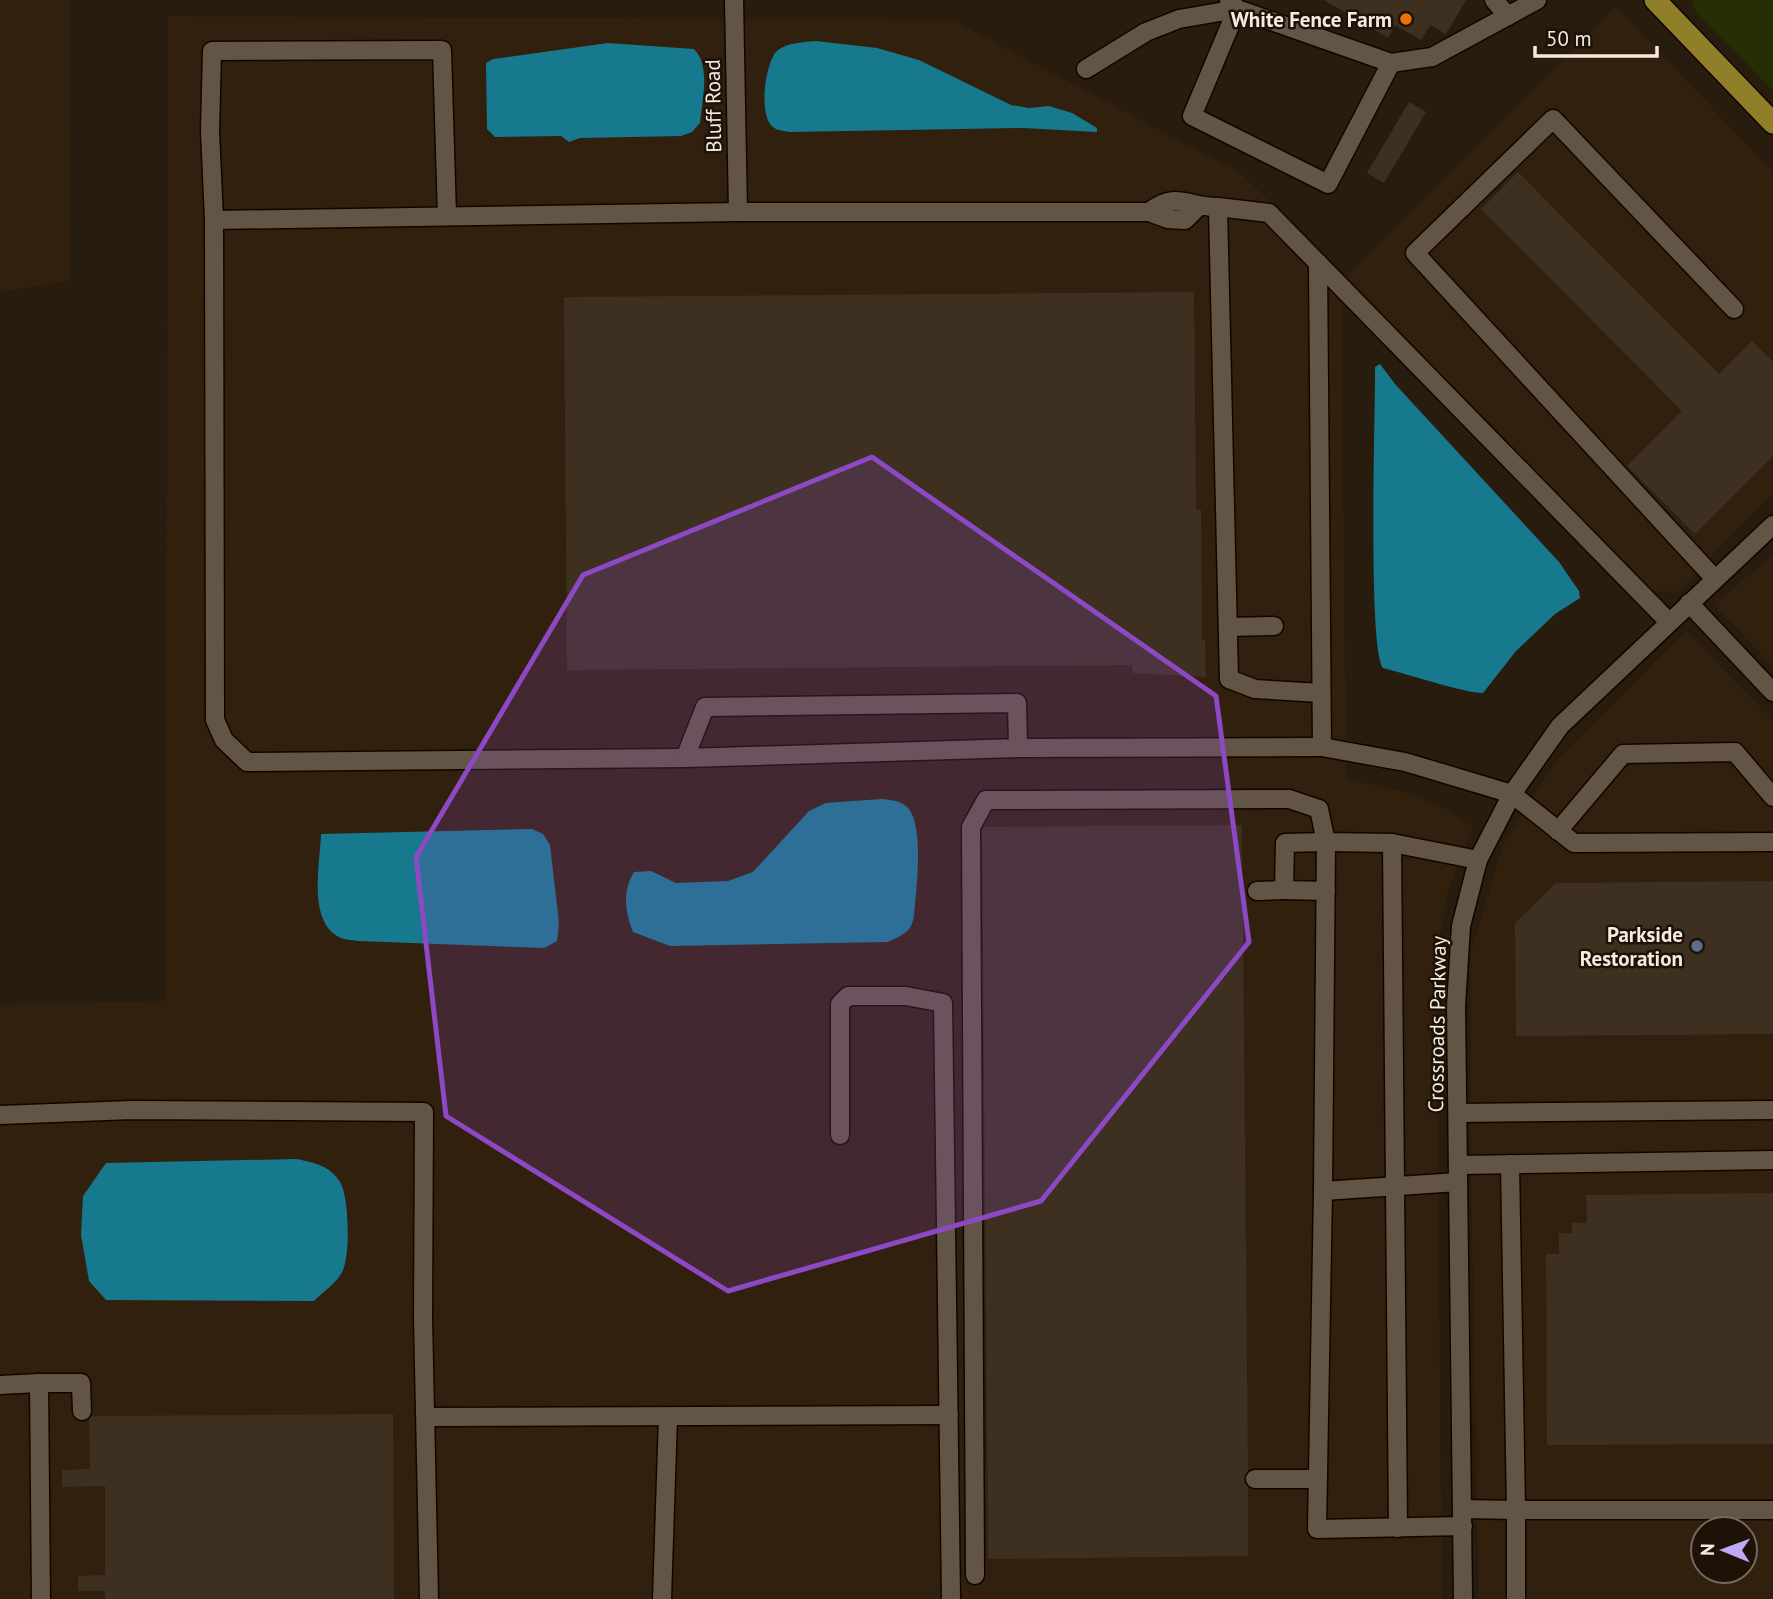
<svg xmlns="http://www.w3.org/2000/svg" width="1773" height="1599" font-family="'PT Sans',sans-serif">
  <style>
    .built { fill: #31200d; fill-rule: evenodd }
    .green { fill: #282e03 }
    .water { fill: #16798d }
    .building { fill: #3d3021 }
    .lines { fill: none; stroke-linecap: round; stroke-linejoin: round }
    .minor-casing { stroke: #100600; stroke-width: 21 }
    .major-casing { stroke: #100600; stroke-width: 24 }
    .minor { stroke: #635545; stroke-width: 18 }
    .major { stroke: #8e7f28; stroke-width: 21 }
    .marked { fill: #8d49c4; fill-opacity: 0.2; stroke: #8d49c4; stroke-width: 5; stroke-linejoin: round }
    .food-dot { fill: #e8710a; stroke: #1e1206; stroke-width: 2.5 }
    .service-dot { fill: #5c6f8a; stroke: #1e1206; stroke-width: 2.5 }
    .labels { text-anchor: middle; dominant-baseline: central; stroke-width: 5; stroke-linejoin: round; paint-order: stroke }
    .poi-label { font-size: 21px; font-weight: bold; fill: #f4ebe2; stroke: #1e1206; text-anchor: end }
    .street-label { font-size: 21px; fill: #f4ebe2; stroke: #1e1206 }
  </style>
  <rect width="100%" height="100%" fill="#281c0e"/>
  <g class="built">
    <path d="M0,0H69L70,281L0,292Z"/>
    <path d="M1616,6L1773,172V493L1677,592L1650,591L1346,277Z"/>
    <path d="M168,16L953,20L1242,174L1341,271L1346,779L1405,792L1445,809L1473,826L1448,890L1436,959L1442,1599H0V1004L166,1001Z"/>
    <path d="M1773,555V666L1714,605Z"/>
    <path d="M1687,631L1773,721V1599H1479L1471,1177V952L1503,845L1558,758ZM1703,1529H1745V1571H1703Z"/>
  </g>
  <path class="green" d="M1692,0H1773V91L1695,10Z"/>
  <g class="water">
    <path d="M816,41L877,48L919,60L1011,105L1029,108L1049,106L1072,113L1097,128V132L1023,128L789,132C784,131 776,130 773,127C758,117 765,60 778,50C787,43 804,42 816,41Z"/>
    <path d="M608,43L694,49C711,66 702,101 700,123L692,132L681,136L580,138L569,142L561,136L495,137L487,129L486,63L493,59Z"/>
    <path d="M1380,364L1395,384L1559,562L1579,591L1580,598L1555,614L1516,651L1483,693C1469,694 1403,673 1383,668C1368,647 1375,420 1375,378V367Z"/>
    <path d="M881,799C890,800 900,800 907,807C925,824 916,891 914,915C912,932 903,935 888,942L670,946L633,932C625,911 622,892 634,872L651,871L676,883L728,881L753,872L809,811L826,803Z"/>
    <path d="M532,829L543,834L550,845L559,923L557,941L544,948L359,941C352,940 342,940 337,936C308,918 320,864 321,834Z"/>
    <path d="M296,1159C313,1162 332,1166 341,1184C349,1199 351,1260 341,1274C335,1284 322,1293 314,1301L106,1300L89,1281L81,1235L83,1196L106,1163Z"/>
  </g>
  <g class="building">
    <path d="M1324,0H1466L1446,34L1430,25L1421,40L1395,25L1388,38Z"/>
    <path d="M1409,102L1426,112L1384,183L1367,173Z"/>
    <path d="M1518,172L1719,374L1752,341L1773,362V456L1695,534L1627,466L1682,411L1481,209Z"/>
    <path d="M1194,292L1196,510H1201L1202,640H1205L1206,677L1133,673L1132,665L567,670L564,297Z"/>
    <path d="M1242,825L1248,1471L1244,1480L1248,1487V1556L988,1559L982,830L984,827Z"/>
    <path d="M1773,881V1034L1516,1036L1515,923L1556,883Z"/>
    <path d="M1773,1193V1444L1547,1445L1546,1254H1559V1233H1572V1223H1587L1586,1195Z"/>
    <path d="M393,1414L394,1599H105V1591H78V1576L105,1575V1486L62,1487V1470L90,1469L89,1419L92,1416Z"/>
  </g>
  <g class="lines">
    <g class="minor-casing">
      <g id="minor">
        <path d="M734,0L738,212"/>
        <path d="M1229,0L1237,9L1391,63L1432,57L1537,0"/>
        <path d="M1494,0L1508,16"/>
        <path d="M1237,9L1192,116L1328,184L1391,63"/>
        <path d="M1086,69L1146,32L1179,19L1237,9"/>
        <path d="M1197,208L1185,220L1168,219L1149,212C1177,190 1188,208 1218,207"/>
        <path d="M447,216L442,50L212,51L210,131L214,220L738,212H1149"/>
        <path d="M214,220L215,720L224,740L247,762L685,758"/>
        <path d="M1318,263L1322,747L1405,762L1512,794L1574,843L1773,842"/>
        <path d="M1715,579L1415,253L1553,119L1734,309"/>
        <path d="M1689,603L1773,692"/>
        <path d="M1228,627L1274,626"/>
        <path d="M1321,693L1255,689L1229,679L1218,207L1269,213L1669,622"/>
        <path d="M1018,748L1017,703L705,707L685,758L1018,748L1322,747"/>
        <path d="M1558,831L1623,754L1735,752L1773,797"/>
        <path d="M1392,843L1398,1528"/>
        <path d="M1257,891L1284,890"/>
        <path d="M1326,891L1284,890L1285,843L1326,842L1323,1191L1458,1182"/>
        <path d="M1458,1113L1773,1110"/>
        <path d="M0,1115L132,1110L424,1112L423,1318L429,1599"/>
        <path d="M840,1135V1004L848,996H906L943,1003L951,1599"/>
        <path d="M1458,1165L1773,1160"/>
        <path d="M1323,1191L1317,1529L1463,1526"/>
        <path d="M39,1383H81L82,1411"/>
        <path d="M0,1385L39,1383L41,1599"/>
        <path d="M426,1417L949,1415"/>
        <path d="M1255,1479H1318"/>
        <path d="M1463,1509L1516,1510L1510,1164"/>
        <path d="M975,1575L971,827L986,800L1289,799L1319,809L1326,842L1392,843L1478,860"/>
        <path d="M662,1599L668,1417"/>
        <path d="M1463,1599L1456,1006L1461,926L1478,860L1512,794L1560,726L1773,525"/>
        <path d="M1516,1599V1510H1773"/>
      </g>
    </g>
    <g class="major-casing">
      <path id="major" d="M1655,0L1773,123"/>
    </g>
    <use href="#minor" class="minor"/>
    <use href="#major" class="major"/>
  </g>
  <path class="marked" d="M872,457L1216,696L1249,942L1041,1201L728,1291L446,1116L416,857L583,575Z"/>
  <circle class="food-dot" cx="1406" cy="19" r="7"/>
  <circle class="service-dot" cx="1697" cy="946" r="7"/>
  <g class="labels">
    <g class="poi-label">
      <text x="1392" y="19">White Fence Farm</text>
      <text x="1683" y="934">Parkside<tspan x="1683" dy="24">Restoration</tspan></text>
    </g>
    <g class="street-label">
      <text transform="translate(713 106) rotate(-91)">Bluff Road</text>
      <text transform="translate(1437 1024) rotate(-89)">Crossroads Parkway</text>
    </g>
  </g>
  <g transform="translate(1724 1550) rotate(271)"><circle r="33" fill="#1e1206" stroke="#74695e" stroke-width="2"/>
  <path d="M0-5L12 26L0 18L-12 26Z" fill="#bea9f5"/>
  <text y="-10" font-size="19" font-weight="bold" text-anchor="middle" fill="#f4ebe2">N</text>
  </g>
  <path d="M1535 46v10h122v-10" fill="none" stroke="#f4ebe2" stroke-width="3.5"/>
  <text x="1546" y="46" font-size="21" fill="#f4ebe2" stroke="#1e1206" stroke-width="5" paint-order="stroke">50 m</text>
</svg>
